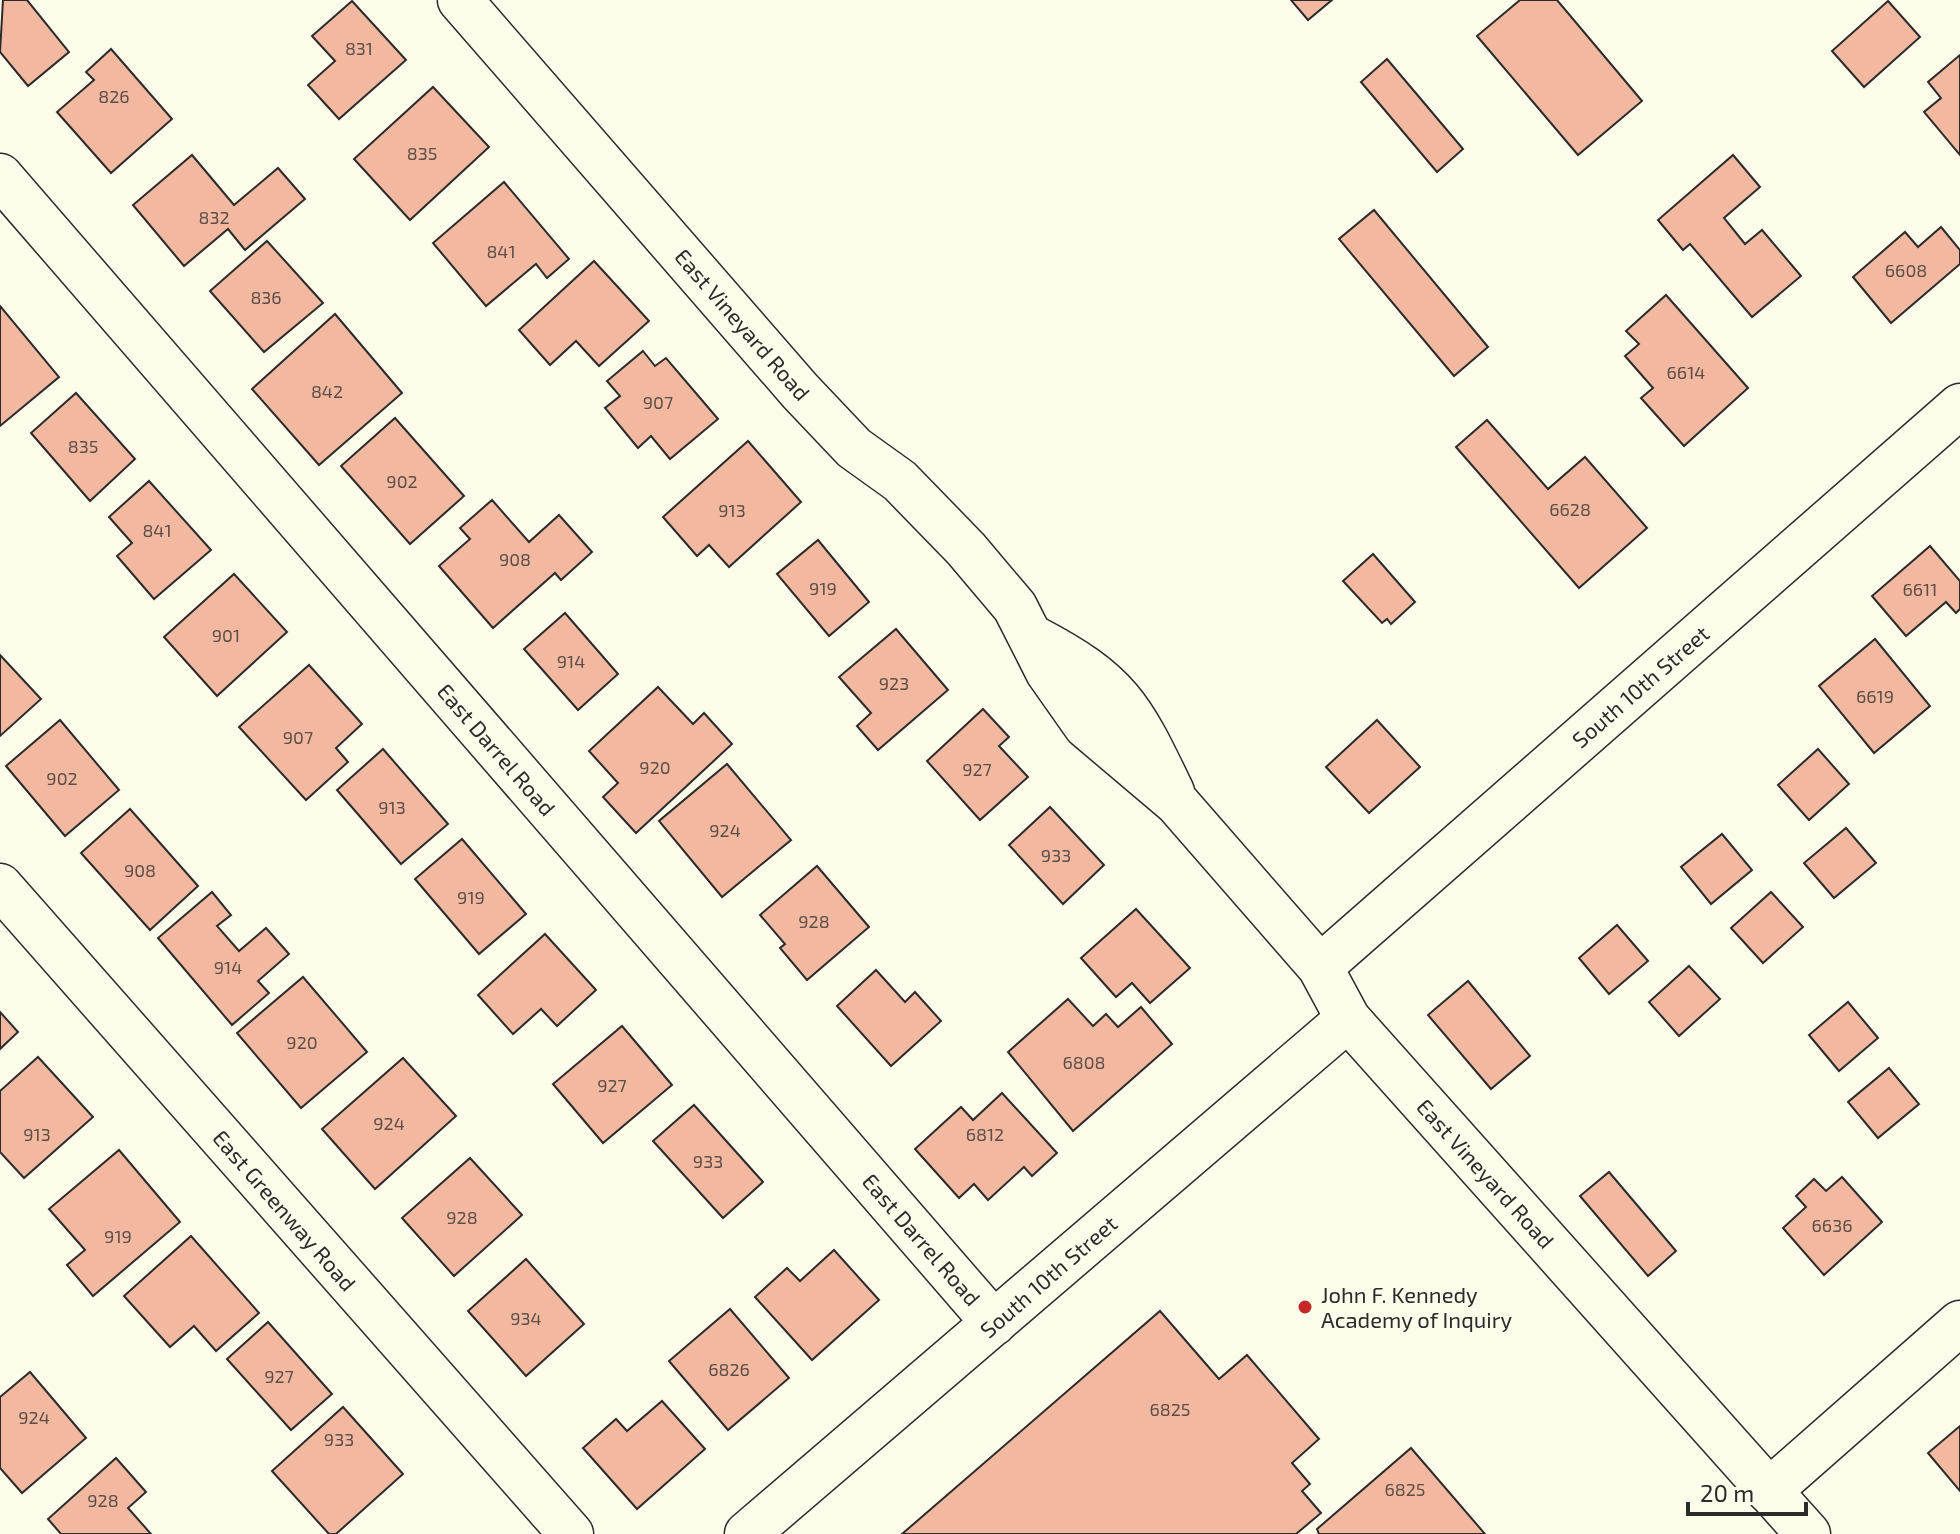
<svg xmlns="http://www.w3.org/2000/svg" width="1960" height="1534" font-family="'Exo 2',sans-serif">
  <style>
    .building { fill: #f2b8a0; stroke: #2b2b2b; stroke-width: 2 }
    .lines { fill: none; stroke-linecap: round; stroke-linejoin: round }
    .minor-casing { stroke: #2b2b2b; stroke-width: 47 }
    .minor { stroke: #fdfbea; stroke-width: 44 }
    .poi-dot { fill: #c62828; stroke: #fdfbea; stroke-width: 3 }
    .labels { text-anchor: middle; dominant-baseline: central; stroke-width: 6; stroke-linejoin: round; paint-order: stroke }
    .number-label { font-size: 18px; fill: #5d4e48 }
    .street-label { font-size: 22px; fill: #2b2b2b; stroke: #fdfbea }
    .poi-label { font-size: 22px; fill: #2b2b2b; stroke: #fdfbea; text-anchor: start }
  </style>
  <rect width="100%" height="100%" fill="#fdfbea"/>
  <g class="building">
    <path d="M3,0H27L69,52L28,86L0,52Z"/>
    <path d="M1291,0H1332L1308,20Z"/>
    <path d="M1520,0H1557L1642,101L1578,155L1477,36Z"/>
    <path d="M352,1L406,60L339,119L308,85L335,61L312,36Z"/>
    <path d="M1888,1L1920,37L1864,87L1832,51Z"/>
    <path d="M111,49L172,119L111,173L57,112L94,80L86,72Z"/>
    <path d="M1960,55V155L1924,112L1941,98L1928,82Z"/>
    <path d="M1387,59L1463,149L1437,172L1361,82Z"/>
    <path d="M433,87L489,147L410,220L354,159Z"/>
    <path d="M192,155L234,205L278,168L305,199L245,250L228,229L184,266L133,205Z"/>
    <path d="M1733,155L1760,187L1724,218L1745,244L1762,230L1801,276L1752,317L1690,244L1683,250L1658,220Z"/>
    <path d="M504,182L569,259L547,278L536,264L486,306L433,243Z"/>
    <path d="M1374,210L1488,347L1454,376L1339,239Z"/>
    <path d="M1941,227L1960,250V264L1891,323L1853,277L1905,232L1918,247Z"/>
    <path d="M267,241L323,303L264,352L210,291Z"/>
    <path d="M594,261L649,321L599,366L576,341L550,365L519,330Z"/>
    <path d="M1666,295L1748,388L1684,446L1641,398L1653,388L1625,356L1639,344L1626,331Z"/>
    <path d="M0,306L59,377L0,426Z"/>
    <path d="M335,314L402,393L319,465L252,389Z"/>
    <path d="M643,351L655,366L666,358L718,419L670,459L651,436L638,448L605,408L620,396L607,381Z"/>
    <path d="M76,393L135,459L90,501L31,433Z"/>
    <path d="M395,418L464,496L410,544L341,466Z"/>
    <path d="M1487,420L1548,489L1585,457L1647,528L1579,588L1456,447Z"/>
    <path d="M748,441L801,502L729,567L709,545L697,556L663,517Z"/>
    <path d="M149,481L211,550L154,599L117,556L132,543L109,517Z"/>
    <path d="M492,500L529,542L559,515L592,552L561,580L555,573L493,628L439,566L470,539L460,528Z"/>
    <path d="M818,540L869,602L829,636L777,574Z"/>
    <path d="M1930,546L1960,581V609L1956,613L1946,602L1906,636L1872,596Z"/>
    <path d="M1373,554L1415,602L1391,624L1387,619L1382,623L1343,581Z"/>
    <path d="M234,574L287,632L217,696L164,637Z"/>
    <path d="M565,613L618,674L578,710L524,649Z"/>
    <path d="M896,629L948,690L878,750L857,726L871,713L839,677Z"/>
    <path d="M1875,639L1930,706L1874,753L1819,686Z"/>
    <path d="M0,655L41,699L0,736Z"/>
    <path d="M309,665L362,724L336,748L348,762L306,800L239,727Z"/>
    <path d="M658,687L693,724L704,713L732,744L636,833L603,797L618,783L589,751Z"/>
    <path d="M983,709L1009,737L999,746L1028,777L980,820L927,761Z"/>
    <path d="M60,720L119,790L65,836L6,766Z"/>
    <path d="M1377,720L1420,767L1369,813L1326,767Z"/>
    <path d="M383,749L448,824L401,864L337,790Z"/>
    <path d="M1818,749L1849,784L1809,820L1778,785Z"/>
    <path d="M727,764L791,840L722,897L659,821Z"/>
    <path d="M1050,807L1104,865L1063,904L1009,845Z"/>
    <path d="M130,809L198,886L150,930L81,853Z"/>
    <path d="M1846,828L1876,863L1834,898L1804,863Z"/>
    <path d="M1722,834L1752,870L1711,904L1681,867Z"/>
    <path d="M462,839L526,914L479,954L415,879Z"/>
    <path d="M817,866L869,927L807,980L780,948L785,944L760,915Z"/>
    <path d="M212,892L231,915L217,926L239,951L266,928L289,954L258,981L269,993L232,1025L158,938Z"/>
    <path d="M1771,892L1803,927L1763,963L1731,928Z"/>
    <path d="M1136,909L1190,968L1150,1003L1132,983L1116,997L1081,958Z"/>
    <path d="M1617,925L1648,961L1609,994L1579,958Z"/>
    <path d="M545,934L596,990L557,1026L541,1009L513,1034L478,995Z"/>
    <path d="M1689,966L1720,999L1679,1036L1649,1002Z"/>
    <path d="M876,970L905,1002L915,992L941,1021L891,1066L837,1006Z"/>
    <path d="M303,977L367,1052L301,1108L237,1033Z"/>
    <path d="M1468,981L1530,1056L1491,1089L1428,1015Z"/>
    <path d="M1068,999L1093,1026L1106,1014L1118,1027L1141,1007L1172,1044L1073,1131L1008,1052Z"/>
    <path d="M1848,1002L1878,1038L1839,1071L1809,1035Z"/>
    <path d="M0,1012L18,1032L0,1049Z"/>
    <path d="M622,1026L672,1085L603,1143L553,1084Z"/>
    <path d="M38,1057L93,1117L24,1178L0,1152V1091Z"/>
    <path d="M403,1058L456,1116L375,1189L322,1129Z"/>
    <path d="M1889,1068L1919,1104L1878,1138L1848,1102Z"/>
    <path d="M1002,1093L1057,1153L1032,1176L1024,1167L988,1200L974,1184L959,1198L915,1149L961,1107L973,1120Z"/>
    <path d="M694,1105L763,1182L723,1218L653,1141Z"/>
    <path d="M119,1150L180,1222L93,1296L67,1265L85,1250L49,1209Z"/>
    <path d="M470,1158L522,1215L454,1276L402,1218Z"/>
    <path d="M1609,1172L1676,1251L1648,1276L1580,1196Z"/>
    <path d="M1842,1177L1882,1222L1824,1275L1783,1228L1806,1207L1796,1196L1814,1179L1826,1191Z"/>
    <path d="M191,1236L259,1313L216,1351L194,1326L170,1347L124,1296Z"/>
    <path d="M834,1250L879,1300L812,1360L755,1297L787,1268L800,1281Z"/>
    <path d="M526,1259L584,1324L526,1376L468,1311Z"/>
    <path d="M730,1309L789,1378L728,1430L669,1361Z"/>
    <path d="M1160,1311L1219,1379L1247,1355L1319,1439L1292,1463L1310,1484L1302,1491L1321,1513L1296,1534H902Z"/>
    <path d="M268,1322L332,1394L291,1430L227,1359Z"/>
    <path d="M30,1372L86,1438L22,1493L0,1468V1397Z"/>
    <path d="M662,1401L705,1449L637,1509L583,1448L616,1419L627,1431Z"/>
    <path d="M343,1407L403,1474L336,1534H329L272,1471Z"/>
    <path d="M1960,1426V1491L1928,1453Z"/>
    <path d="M1411,1448L1485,1534H1319L1317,1529Z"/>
    <path d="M116,1458L146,1492L128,1508L151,1534H61L48,1519Z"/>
  </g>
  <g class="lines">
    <g class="minor-casing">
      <g id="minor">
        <path d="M460,0L800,391L854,448L900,481L966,549L1015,607L1048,672L1086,726L1177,803L1320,967L1348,1019L1808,1534"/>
        <path d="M0,176L994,1323"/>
        <path d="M1034,638C1120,683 1131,707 1172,792"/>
        <path d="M0,886L571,1534"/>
        <path d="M1320,967L1960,406"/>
        <path d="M1769,1491L1960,1323"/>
        <path d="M747,1534L1348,1019"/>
      </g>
    </g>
    <use href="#minor" class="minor"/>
  </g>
  <circle class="poi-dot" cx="1305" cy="1307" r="8"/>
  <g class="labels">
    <g class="number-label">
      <text x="359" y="48">831</text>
      <text x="114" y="96">826</text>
      <text x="422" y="153">835</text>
      <text x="214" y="217">832</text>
      <text x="501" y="251">841</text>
      <text x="1906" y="270">6608</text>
      <text x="266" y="297">836</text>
      <text x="1686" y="372">6614</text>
      <text x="327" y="391">842</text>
      <text x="658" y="402">907</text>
      <text x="83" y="446">835</text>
      <text x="402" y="481">902</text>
      <text x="1570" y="509">6628</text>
      <text x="732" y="510">913</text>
      <text x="157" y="530">841</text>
      <text x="515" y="559">908</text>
      <text x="823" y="588">919</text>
      <text x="1920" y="589">6611</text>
      <text x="226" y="635">901</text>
      <text x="571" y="661">914</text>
      <text x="894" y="683">923</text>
      <text x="1875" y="696">6619</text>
      <text x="298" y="737">907</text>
      <text x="655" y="767">920</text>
      <text x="977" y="769">927</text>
      <text x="62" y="778">902</text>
      <text x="392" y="807">913</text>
      <text x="725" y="830">924</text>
      <text x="1056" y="855">933</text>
      <text x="140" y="870">908</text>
      <text x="471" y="897">919</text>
      <text x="814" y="921">928</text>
      <text x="228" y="967">914</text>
      <text x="302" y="1042">920</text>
      <text x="1084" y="1062">6808</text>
      <text x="612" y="1085">927</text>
      <text x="389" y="1123">924</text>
      <text x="37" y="1134">913</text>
      <text x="985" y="1134">6812</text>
      <text x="708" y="1161">933</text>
      <text x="462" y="1217">928</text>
      <text x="1832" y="1225">6636</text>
      <text x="118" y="1236">919</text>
      <text x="526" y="1318">934</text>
      <text x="729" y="1369">6826</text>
      <text x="279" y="1376">927</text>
      <text x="1170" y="1409">6825</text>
      <text x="34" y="1417">924</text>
      <text x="339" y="1439">933</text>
      <text x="1405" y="1489">6825</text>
      <text x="103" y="1500">928</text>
    </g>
    <g class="street-label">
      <text transform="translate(743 324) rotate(49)">East Vineyard Road</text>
      <text transform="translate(1640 686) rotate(-41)">South 10th Street</text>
      <text transform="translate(497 749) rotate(49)">East Darrel Road</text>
      <text transform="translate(1486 1173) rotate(48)">East Vineyard Road</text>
      <text transform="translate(285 1210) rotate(49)">East Greenway Road</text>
      <text transform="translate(922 1239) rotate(49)">East Darrel Road</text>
      <text transform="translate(1048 1276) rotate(-41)">South 10th Street</text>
    </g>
    <g class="poi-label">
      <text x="1321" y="1294">John F. Kennedy<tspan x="1321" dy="25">Academy of Inquiry</tspan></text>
    </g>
  </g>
  <path d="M1688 1502v12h118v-12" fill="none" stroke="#2b2b2b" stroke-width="4"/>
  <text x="1700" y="1502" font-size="24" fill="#2b2b2b" stroke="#fdfbea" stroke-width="6" paint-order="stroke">20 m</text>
</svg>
